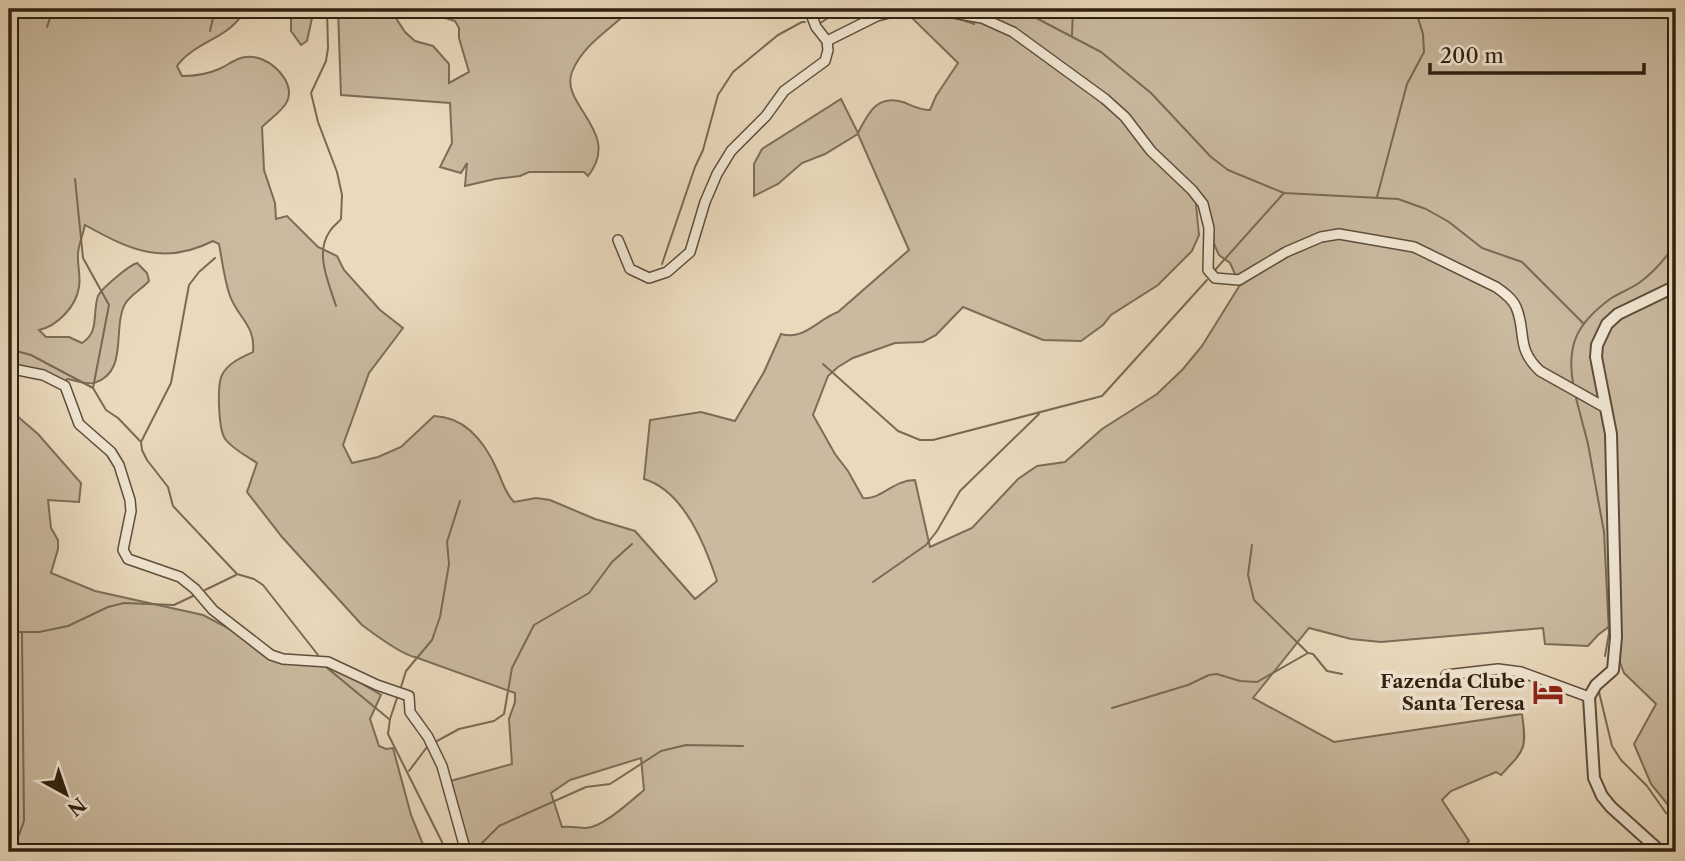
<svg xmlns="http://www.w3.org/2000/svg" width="1685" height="861" font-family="'Libre Caslon Text',serif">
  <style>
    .green { fill: #cabaa0; stroke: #7c6d58; stroke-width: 2; fill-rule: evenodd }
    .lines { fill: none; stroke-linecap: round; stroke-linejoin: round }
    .stream { stroke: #796a54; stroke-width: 2 }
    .minor-casing { stroke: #5e4e3b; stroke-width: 12 }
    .tertiary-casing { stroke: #5e4e3b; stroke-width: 14 }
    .minor { stroke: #f1e7d4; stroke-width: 9 }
    .tertiary { stroke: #f1e7d4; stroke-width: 10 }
    .labels { text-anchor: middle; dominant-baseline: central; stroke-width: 7; stroke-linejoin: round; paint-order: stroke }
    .poi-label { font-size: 19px; font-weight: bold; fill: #2f2010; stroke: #f1e7d4; text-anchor: end }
  </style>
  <rect width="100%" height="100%" fill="#eadabd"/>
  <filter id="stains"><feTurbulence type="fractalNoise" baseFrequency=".00286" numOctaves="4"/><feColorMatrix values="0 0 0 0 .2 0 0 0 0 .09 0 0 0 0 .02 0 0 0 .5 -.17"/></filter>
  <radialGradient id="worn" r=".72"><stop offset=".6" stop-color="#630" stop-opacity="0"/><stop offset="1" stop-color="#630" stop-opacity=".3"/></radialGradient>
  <g class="green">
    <path d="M9,9H245C231,39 196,40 177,66L182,76C195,76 208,74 219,69C225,67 229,63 234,61C253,50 274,62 285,79C298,103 277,112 262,127L264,170L275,203L276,219L287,216L318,247L337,256L344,270L380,310L403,328L369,373L343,445L352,463L378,457L401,447L434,416C467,417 486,444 498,472C503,483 505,493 514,502L536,498L550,500L595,519L635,531L695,599L717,581C705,545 684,491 644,479L650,420L701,412L735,421L764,372L781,334C804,341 818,319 838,312L909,250L858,134L825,154L802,163L778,184L754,196V164L762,149L841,99L858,133C868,113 877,94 903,102C913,106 919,110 930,110L936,96L958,63L913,19L907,9H928L974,24L975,9H1676V815L1651,784L1634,744L1656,704L1624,673L1619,660V619L1598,635L1588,646L1545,644L1543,628L1381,642L1351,639L1309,628L1253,698L1334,742L1522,714C1527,750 1525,749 1501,775L1496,772L1451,791L1442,800L1469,841L1459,852H468L447,782L512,764L509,719L515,702V693L415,657C402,655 374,634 362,625L282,537L247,492L257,463C247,456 234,450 226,440C218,431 217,385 222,375C228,363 242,357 253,352C256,324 236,317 229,293C224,277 222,260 219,244L213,241C164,266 130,250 85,225C83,234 79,244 78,253C77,264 81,276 79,287C76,307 57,326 39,330L46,337H69L82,343C100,332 92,313 98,296C101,289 128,266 137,263L147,273L149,281C142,289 130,295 125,304C112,328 129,373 94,383C86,385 75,380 67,379L62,389L17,367L9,361ZM1195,194L1213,232L1214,244L1219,255L1230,263L1235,274L1243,280L1202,346L1183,369L1157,394L1102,429L1065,462L1037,466L1018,479L972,528L930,547L915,480C893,480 881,500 863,498L848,471L835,454L813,415L828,376L838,367L853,358L895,343L923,342L936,335L963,307L1043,340L1081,341L1103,325L1111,315L1158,285L1192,251L1199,235ZM641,758L644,790C632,800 601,829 585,828C577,828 571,826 562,827L551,793L570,780Z"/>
    <path d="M291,9H314L307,41L301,45L291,31Z"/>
    <path d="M338,9H390L405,32L415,41L433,46L449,64V83L469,72L459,38V28L455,21L436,15L428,9H631C611,29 583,44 572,72C559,105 623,132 588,176L584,172H529L520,176L495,179L465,186L467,163L461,173L440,167L452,143L450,103L341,95Z"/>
    <path d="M9,409L38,434L81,483L79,502L48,500L51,528L58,540V549L51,573L95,591L203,615L293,662L334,667L381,695L370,719L379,746L386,749L393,748L411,815L426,852H9Z"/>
  </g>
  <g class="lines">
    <g class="stream">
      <path d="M327,9L328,48L326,61L311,93L318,122L337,172L342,195L341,219C338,223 333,226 330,231C314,253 329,283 336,306"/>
      <path d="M1019,9L1101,52L1151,93L1211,157L1228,170L1284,193L1398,199L1426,209L1449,222L1482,248L1522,262L1583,323"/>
      <path d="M819,24L841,9"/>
      <path d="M47,27L53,9"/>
      <path d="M210,31L215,9"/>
      <path d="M1072,35L1073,9"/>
      <path d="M75,179L83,258L109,305L93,388"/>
      <path d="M1377,197L1407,84L1424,52L1423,34L1417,15"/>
      <path d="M215,258L199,272L189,285L171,383L141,442L142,450L147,460L168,487L173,506L237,574L254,579L263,585L318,655"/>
      <path d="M662,264L695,167L703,150L718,95L733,72L778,35L802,22H805"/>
      <path d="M1215,270L1283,194"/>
      <path d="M9,349L31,355L93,388L106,410L118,418L140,441"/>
      <path d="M823,364L898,431L920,440H933L1102,396L1207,280"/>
      <path d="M1573,383C1566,343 1579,322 1610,299C1619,293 1630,289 1639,283C1654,272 1666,258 1676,243"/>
      <path d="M1576,398L1588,444L1604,532L1609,633L1605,656"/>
      <path d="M1252,545L1248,575L1254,600L1308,653L1313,654L1327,671L1342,674"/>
      <path d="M873,582L926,545L937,531L960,491L1039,414"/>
      <path d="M205,590L236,575"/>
      <path d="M9,632H39L68,626L108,607L124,603L174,605L193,596"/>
      <path d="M326,667L389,719"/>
      <path d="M401,687L406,671L432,640L440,617L449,564L447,542L460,501"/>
      <path d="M1599,692L1612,746L1621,760L1647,786L1666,813L1676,821"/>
      <path d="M397,698L390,719L388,734L447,852"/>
      <path d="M1112,708L1188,685L1209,675L1217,674L1240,681L1257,682L1308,653"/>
      <path d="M437,741L459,729L494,721L504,714L512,668L534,625L589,593L612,562L632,544"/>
      <path d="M409,771L427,747"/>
      <path d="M471,851L478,847L499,826L586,787L610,784L661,751L686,745L743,746"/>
      <path d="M9,852L16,843L24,821L22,633"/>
    </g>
    <g class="minor-casing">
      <g id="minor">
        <path d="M931,9L982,18L1013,32L1105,99L1125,117L1151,151L1192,190L1203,204L1209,228L1208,270L1215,278L1239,280L1286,252L1321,237L1339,234L1414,247L1496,287C1503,292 1512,298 1516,307C1527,333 1515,347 1540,371L1606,408"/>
        <path d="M827,41L877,16L905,9"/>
        <path d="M618,240L630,269L649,278L667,272L690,252L705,202L717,174L731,151L766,116L784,91L825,61L828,50L827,41L816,27L809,9"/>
        <path d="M13,369L43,375L65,386L79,424L111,452L119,465L130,500L131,511L123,550L128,559L180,577L195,589L213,610L271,655L283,659L328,662L377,685L409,696L410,712L428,737L442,766L466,852"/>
        <path d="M1446,675L1498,669L1521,672L1589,697"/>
      </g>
    </g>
    <g class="tertiary-casing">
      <path id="tertiary" d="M1661,852L1611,807L1602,796L1594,778L1589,697L1596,685L1613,670L1616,637L1611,434L1596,357L1597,345L1607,324L1618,314L1676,286"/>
    </g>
    <use href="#minor" class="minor"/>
    <use href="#tertiary" class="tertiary"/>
  </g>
  <defs>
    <g id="hotel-bare" transform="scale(2.415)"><path d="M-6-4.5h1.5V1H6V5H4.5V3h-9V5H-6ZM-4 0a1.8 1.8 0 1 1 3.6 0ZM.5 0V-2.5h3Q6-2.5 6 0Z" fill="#8f2418" stroke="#f1e7d4" stroke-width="2.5" paint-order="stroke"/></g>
  </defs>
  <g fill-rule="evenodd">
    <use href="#hotel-bare" x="1548" y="692"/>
  </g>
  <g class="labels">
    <g class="poi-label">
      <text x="1525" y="681">Fazenda Clube<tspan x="1525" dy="22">Santa Teresa</tspan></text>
    </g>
  </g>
  <rect width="1685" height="861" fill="none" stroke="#eadabd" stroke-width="35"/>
  <rect x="10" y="10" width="1664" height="840" fill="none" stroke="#2f2010" stroke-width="3.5"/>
  <rect x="18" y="18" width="1650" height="826" fill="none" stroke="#2f2010" stroke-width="2"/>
  <g transform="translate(66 794) rotate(140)" stroke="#f1e7d4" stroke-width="5" paint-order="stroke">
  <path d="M0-5L12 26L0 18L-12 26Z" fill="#2f2010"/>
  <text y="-10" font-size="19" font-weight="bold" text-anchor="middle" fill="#2f2010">N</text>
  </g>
  <path d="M1430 63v10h214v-10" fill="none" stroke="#2f2010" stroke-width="3.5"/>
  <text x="1440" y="63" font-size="21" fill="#2f2010" stroke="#f1e7d4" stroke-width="5" paint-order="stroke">200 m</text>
  <rect width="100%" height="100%" filter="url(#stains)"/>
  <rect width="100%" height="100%" fill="url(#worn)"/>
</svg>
